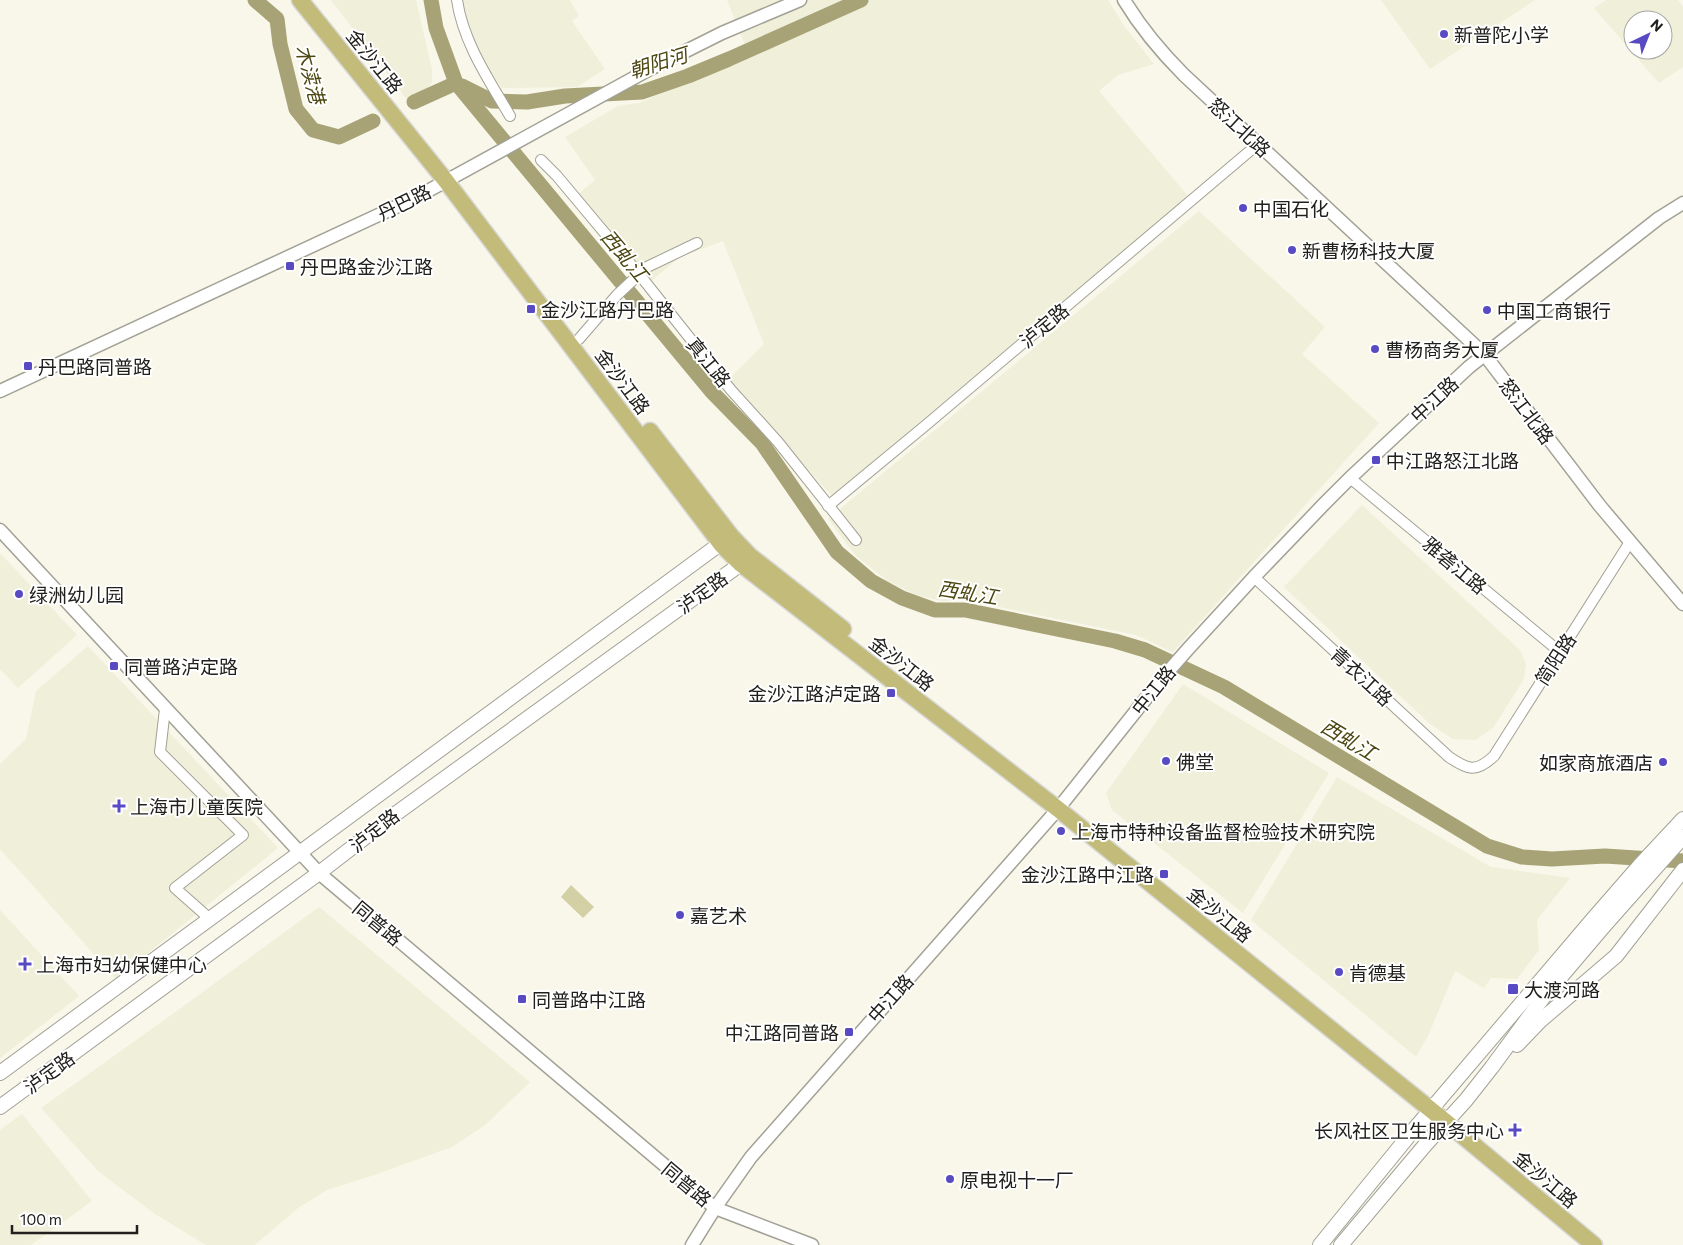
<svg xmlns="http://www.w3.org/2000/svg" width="1683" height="1245" font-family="Commissioner,'Noto Sans SC',sans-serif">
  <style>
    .built { fill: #f0efda; fill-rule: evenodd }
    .garden { fill: #d4d0a6 }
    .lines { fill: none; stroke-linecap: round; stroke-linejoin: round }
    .river { stroke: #a7a377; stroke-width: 15 }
    .minor-casing { stroke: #a2a195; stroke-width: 12 }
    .tertiary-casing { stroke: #a2a195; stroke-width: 15 }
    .secondary-casing { stroke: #a2a195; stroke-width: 16 }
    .primary-casing { stroke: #d7d7d6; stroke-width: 19 }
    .minor { stroke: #fff; stroke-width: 10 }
    .tertiary { stroke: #fff; stroke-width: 12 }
    .secondary { stroke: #fff; stroke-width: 14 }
    .primary { stroke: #c2bb79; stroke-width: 16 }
    .poi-dot { fill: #584ac2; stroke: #fff; stroke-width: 2 }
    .labels { text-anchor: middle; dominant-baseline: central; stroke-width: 4; stroke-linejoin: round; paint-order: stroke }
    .poi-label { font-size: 19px; fill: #21201c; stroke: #fff; text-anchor: start }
    .street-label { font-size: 19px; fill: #21201c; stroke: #fff }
    .water-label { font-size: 20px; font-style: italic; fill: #4c4610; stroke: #fff }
  </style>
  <rect width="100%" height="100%" fill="#f8f7ea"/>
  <g class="built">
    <path d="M331,0H416L432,70V82L425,94L408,101Z"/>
    <path d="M462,0H570L579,16L572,21L605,69L577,87L502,88L491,73L471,37Z"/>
    <path d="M727,0H1108L1125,27L1154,64L1118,75L1099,91L1188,196L832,496L728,380L764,344L723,241L680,257L650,282L577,195L595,180L565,137L618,106L639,103L749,55Z"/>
    <path d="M1381,0H1535L1430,69Z"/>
    <path d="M1606,0H1678L1683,7V67L1659,83L1594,8ZM1633,20H1663V50H1633Z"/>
    <path d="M1199,211L1325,327L1302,354L1379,423L1173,652L1136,635L965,600L942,601L916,595L888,581L856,556L828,519Z"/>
    <path d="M1362,505L1520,650L1526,664L1524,679L1493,728L1475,740L1453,739L1430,724L1284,587Z"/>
    <path d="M0,553L77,635L18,688L0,669Z"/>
    <path d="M88,646L278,848L116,979L0,849V764L26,739L36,691Z"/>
    <path d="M1183,684L1329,773L1243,913L1112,810L1106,793Z"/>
    <path d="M1337,777L1491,867L1570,878L1537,920L1539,950L1517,979L1491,978L1484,988L1455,971L1428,1036L1416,1057L1251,920Z"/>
    <path d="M319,907L530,1082L484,1126L452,1147L377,1174L327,1190L298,1208L255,1245H206L155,1214L99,1172L41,1108L181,1008Z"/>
    <path d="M0,910L79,996L0,1058Z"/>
    <path d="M22,1114L92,1201L31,1245H0V1130Z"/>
  </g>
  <path class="garden" d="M571,885L594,907L583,918L561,897Z"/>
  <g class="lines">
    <g class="river">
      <path d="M255,0L277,19L280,44L296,109L313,130L339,137L373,121"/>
      <path d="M431,0L436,28L456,83L712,392L762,443L837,552L871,581L902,598L935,610H965L1115,641L1145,650L1224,687L1487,846L1522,857L1552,859L1605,856L1683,861"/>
      <path d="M462,86L492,101L527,102L565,96L642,92L688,76L729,59L861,0"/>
      <path d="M414,102L456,83"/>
    </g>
    <g class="minor-casing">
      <g id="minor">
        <path d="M457,0C463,42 489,80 510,116"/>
        <path d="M541,160L557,176L639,274L731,390L778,442L856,540"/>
        <path d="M579,339L617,295L647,267L697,243"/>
        <path d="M1350,478L1560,652"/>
        <path d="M828,506L926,425L1258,144"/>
        <path d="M1254,577L1449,757C1468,770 1476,773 1494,756L1630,542"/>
        <path d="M165,709L160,752L243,835L175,888L210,919"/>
      </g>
    </g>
    <g class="tertiary-casing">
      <g id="tertiary">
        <path d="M1124,0C1141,28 1161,52 1184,75L1484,354L1600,506L1683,604"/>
        <path d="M0,391L415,198L650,69L722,33L800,0"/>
        <path d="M0,530L319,873L715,1208L812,1245"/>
        <path d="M692,1245L715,1208L751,1157L1058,809L1159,682L1188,649L1254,577L1325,503L1350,478L1469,367L1659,218L1683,203"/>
      </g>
    </g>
    <g class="secondary-casing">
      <g id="secondary">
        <path d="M1517,1045L1540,1021L1616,956L1683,870"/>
        <path d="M0,1073L728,538"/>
        <path d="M0,1107L319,873L394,815L749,558"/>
        <path d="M1320,1245L1411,1133L1593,919L1640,865L1683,819"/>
        <path d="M1341,1245L1426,1144L1466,1100L1492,1067L1542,999L1604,926L1683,837"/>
      </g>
    </g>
    <g class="primary-casing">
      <g id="primary">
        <path d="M300,0L446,181L721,544L741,564L1058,809L1446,1122L1594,1245"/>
        <path d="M650,431L731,536L750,556L843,629"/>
      </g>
    </g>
    <use href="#minor" class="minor"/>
    <use href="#tertiary" class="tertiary"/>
    <use href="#secondary" class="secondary"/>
    <use href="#primary" class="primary"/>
  </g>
  <g class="poi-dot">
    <circle cx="1444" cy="34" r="5"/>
    <circle cx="1243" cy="208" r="5"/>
    <circle cx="1292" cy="250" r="5"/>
    <rect x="285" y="261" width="10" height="10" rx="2.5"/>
    <rect x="526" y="304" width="10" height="10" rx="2.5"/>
    <circle cx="1487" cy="310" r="5"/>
    <circle cx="1375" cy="349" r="5"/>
    <rect x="23" y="361" width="10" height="10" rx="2.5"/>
    <rect x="1371" y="455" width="10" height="10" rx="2.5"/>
    <circle cx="19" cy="594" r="5"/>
    <rect x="109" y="661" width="10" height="10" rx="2.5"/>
    <rect x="886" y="688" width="10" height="10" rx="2.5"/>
    <circle cx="1166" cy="761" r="5"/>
    <circle cx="1663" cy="762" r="5"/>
    <path d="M116.5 798.5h5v5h5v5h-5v5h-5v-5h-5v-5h5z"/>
    <circle cx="1061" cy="831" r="5"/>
    <rect x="1159" y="869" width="10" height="10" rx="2.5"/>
    <circle cx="680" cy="915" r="5"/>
    <path d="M22.5 956.5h5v5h5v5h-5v5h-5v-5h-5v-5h5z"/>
    <circle cx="1339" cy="972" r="5"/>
    <rect x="1507" y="983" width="12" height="12" rx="2.5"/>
    <rect x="517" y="994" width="10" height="10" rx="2.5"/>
    <rect x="844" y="1027" width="10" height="10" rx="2.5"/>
    <path d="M1512.5 1122.5h5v5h5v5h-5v5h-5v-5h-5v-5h5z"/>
    <circle cx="950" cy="1179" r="5"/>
  </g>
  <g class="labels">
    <g class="poi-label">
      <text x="1454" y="34">新普陀小学</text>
      <text x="1253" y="208">中国石化</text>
      <text x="1302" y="250">新曹杨科技大厦</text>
      <text x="300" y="266">丹巴路金沙江路</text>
      <text x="541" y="309">金沙江路丹巴路</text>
      <text x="1497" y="310">中国工商银行</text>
      <text x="1385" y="349">曹杨商务大厦</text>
      <text x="38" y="366">丹巴路同普路</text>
      <text x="1386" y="460">中江路怒江北路</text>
      <text x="29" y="594">绿洲幼儿园</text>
      <text x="124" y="666">同普路泸定路</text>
      <text x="881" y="693" text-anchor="end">金沙江路泸定路</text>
      <text x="1176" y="761">佛堂</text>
      <text x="1653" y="762" text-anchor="end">如家商旅酒店</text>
      <text x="130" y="806">上海市儿童医院</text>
      <text x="1071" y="831">上海市特种设备监督检验技术研究院</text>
      <text x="1154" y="874" text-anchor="end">金沙江路中江路</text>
      <text x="690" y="915">嘉艺术</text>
      <text x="36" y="964">上海市妇幼保健中心</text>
      <text x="1349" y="972">肯德基</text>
      <text x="1524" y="989">大渡河路</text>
      <text x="532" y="999">同普路中江路</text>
      <text x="839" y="1032" text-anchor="end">中江路同普路</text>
      <text x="1504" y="1130" text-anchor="end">长风社区卫生服务中心</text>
      <text x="960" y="1179">原电视十一厂</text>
    </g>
    <g class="street-label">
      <text transform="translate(375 61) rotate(51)">金沙江路</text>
      <text transform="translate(1240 127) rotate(43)">怒江北路</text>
      <text transform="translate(404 202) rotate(-26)">丹巴路</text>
      <text transform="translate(1044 325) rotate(-40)">泸定路</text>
      <text transform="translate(709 362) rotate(51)">真江路</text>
      <text transform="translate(623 381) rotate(53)">金沙江路</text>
      <text transform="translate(1434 399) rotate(-43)">中江路</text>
      <text transform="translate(1527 411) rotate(53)">怒江北路</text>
      <text transform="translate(1455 565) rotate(40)">雅砻江路</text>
      <text transform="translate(702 592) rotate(-36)">泸定路</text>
      <text transform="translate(1555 659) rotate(-57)">简阳路</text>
      <text transform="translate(902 663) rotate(38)">金沙江路</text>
      <text transform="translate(1362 676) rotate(43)">青衣江路</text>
      <text transform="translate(1153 690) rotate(-51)">中江路</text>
      <text transform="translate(374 830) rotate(-38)">泸定路</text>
      <text transform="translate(1220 914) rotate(39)">金沙江路</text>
      <text transform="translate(378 923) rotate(40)">同普路</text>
      <text transform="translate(890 998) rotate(-48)">中江路</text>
      <text transform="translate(49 1072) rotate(-36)">泸定路</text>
      <text transform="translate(1546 1179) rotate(40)">金沙江路</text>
      <text transform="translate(687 1184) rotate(40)">同普路</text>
    </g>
    <g class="water-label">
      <text transform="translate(658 62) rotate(-17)">朝阳河</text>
      <text transform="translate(311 74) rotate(75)">木渎港</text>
      <text transform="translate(625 255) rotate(50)">西虬江</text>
      <text transform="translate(968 592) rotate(9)">西虬江</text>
      <text transform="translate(1349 739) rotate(31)">西虬江</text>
    </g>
  </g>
  <g transform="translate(1648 35) rotate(43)"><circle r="24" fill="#ffffff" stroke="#a6a6a4"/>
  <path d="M0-4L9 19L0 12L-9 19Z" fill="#584ac2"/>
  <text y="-8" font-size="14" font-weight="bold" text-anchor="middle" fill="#21201c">N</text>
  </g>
  <path d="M12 1225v8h125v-8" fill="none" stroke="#21201c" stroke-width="2.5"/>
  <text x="20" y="1225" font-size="15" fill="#21201c" stroke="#ffffff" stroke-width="4" paint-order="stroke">100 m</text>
</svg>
